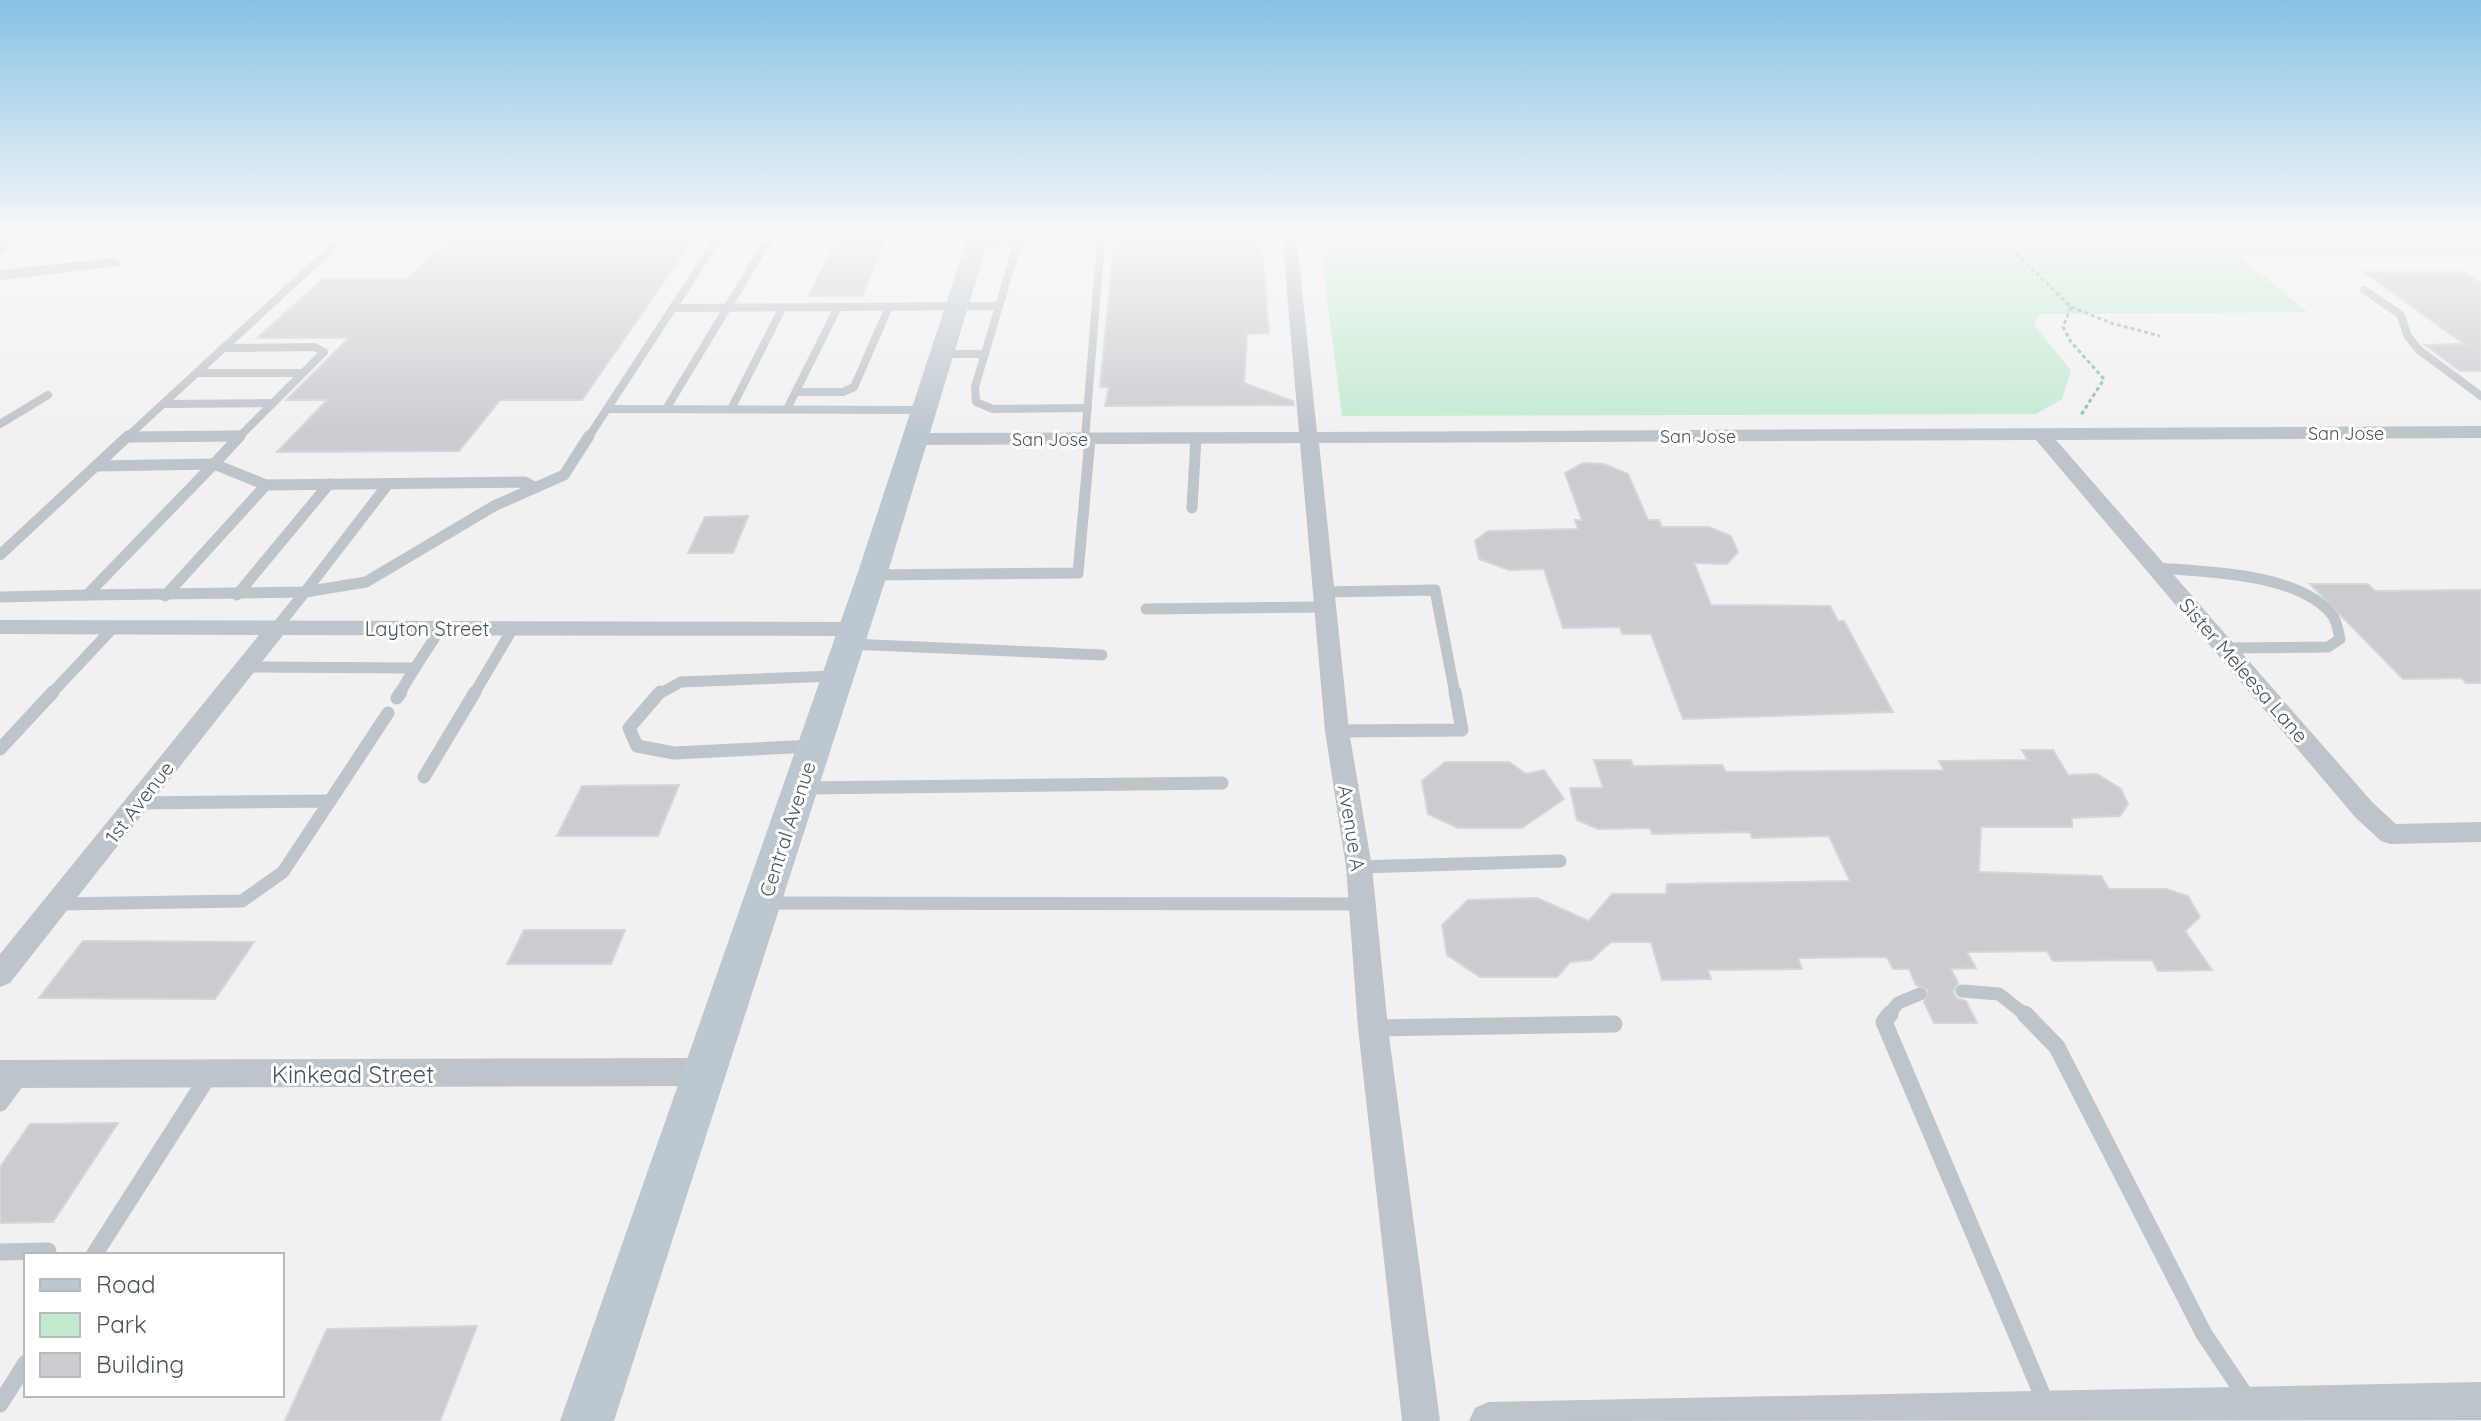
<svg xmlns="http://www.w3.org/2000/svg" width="2481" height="1421" font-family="Quicksand,sans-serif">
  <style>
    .green { fill: #c3ead0 }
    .building { fill: #cbccd1; stroke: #d4d6da; stroke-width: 2 }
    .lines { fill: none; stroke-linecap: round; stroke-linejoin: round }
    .path { stroke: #7fc49e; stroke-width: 3; stroke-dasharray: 4 3; stroke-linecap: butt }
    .lane-far3 { stroke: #bdc4ca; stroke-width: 8 }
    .lane-far2 { stroke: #bdc4ca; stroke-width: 11 }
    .lane-far1 { stroke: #bdc4ca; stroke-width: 13 }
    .lane { stroke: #bdc4ca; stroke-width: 17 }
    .street { fill: #bdc4ca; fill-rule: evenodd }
    .secondary { fill: #bdc7cf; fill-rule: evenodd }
    .labels { text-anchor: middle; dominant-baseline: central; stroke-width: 6; stroke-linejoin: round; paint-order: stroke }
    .far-street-label { font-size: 18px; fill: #4a535a; stroke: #fff }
    .street-label { font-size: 20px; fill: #4a535a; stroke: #fff }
    .near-street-label { font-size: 24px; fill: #4a535a; stroke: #fff }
  </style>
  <rect width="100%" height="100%" fill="#f2f0f0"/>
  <path class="green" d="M1319,234H2481V256H2240L2307,312L2040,314L2034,325L2071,370L2062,399L2036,414L1342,416Z"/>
  <g class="building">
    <path d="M452,234H697L582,400H500L459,451L277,452L327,400H286L349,338H257L323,279H407Z"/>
    <path d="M839,234H888L862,296H809Z"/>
    <path d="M1261,237L1269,333L1247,334L1244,383L1293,401L1294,405L1105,406L1109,387H1100L1115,238Z"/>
    <path d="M2364,272H2464L2481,283V371H2460L2425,345L2464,344Z"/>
    <path d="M1583,463L1604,464L1628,474L1648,520H1659L1662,527H1709L1731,536L1738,552L1727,564L1694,563L1711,605L1830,606L1838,621H1844L1893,712L1683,719L1651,634H1622L1620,627L1563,628L1544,569L1509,570L1479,559L1475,541L1488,531L1578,529L1575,520H1582L1565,473Z"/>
    <path d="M748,516L733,553H688L705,517Z"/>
    <path d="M2310,584H2368L2375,591L2481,590V683H2466L2462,678L2403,679Z"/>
    <path d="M2022,750H2053L2068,775L2097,774L2121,789L2128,804L2120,816L2072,818V827H1981L1979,872L2101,876L2109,889H2166L2188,896L2200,917L2185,931L2212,970L2158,971L2152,960L2053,961L2047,951L1967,952L1976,968L1951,969L1958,983L1953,991L1956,998L1966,1001L1977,1023H1934L1924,1002L1928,990L1916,985L1909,969H1893L1887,957L1798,958L1802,969L1708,970L1711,979L1662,980L1651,942H1611L1591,960L1570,962L1557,977H1480L1447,955L1442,925L1468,900L1537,898L1589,921L1612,894H1666L1667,884L1850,881L1829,836L1752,838L1750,832L1652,834L1650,828L1598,829L1577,820L1570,788H1603L1594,760H1631L1633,766L1722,765L1726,772L1944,770L1939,761L2028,760Z"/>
    <path d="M1445,762H1509L1526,774L1544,770L1564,799L1522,828H1458L1428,814L1422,781Z"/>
    <path d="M679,785L658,836H557L582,786Z"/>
    <path d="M524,930H625L611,964H507Z"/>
    <path d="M83,941L254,942L215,999L39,998Z"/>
    <path d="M118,1123L53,1222L0,1223V1167L30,1124Z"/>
    <path d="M477,1326L440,1421H285L327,1329Z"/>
  </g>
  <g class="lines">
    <g class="path">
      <path d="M1996,234L2071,307L2111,323L2160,336"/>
      <path d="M2071,307L2063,327L2071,342L2104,379L2081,415"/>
    </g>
    <g class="lane-far3">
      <path d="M1018,242L975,387L976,402L993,409L1088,408"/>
      <path d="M978,243L1101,241L1100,235"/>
      <path d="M2364,290L2401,315L2407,335L2419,350L2481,396"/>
      <path d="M676,308L999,306"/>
      <path d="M942,354H985"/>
      <path d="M197,373H302"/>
      <path d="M796,392H843L854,387L889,307"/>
      <path d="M164,404L273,403"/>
      <path d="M609,409L925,410"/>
      <path d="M666,409L772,234"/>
      <path d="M731,409L783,307"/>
      <path d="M787,409L838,307"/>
      <path d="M0,424L48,395"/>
      <path d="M128,437H239L324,352L315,347L224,348"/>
      <path d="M126,438L347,234"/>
      <path d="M588,438L721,234"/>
      <path d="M1085,438L1101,241"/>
    </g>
    <g class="lane-far2">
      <path d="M128,437L240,436"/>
      <path d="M239,437L214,464L266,485L525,482L534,487"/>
      <path d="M214,464L87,595L305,592L388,484"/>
      <path d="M97,466L214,464"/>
      <path d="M1192,508L1196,438"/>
      <path d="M0,555L128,436"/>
      <path d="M2157,568C2206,572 2301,573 2333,616C2337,622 2338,631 2340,639L2328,647L2225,648"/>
      <path d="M872,575L1078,573L1090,439"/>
      <path d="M1323,592L1435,590L1455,694"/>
      <path d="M237,595L329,484"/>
      <path d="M165,596L266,485"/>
      <path d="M0,597L87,595"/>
      <path d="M1146,609L1324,607"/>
      <path d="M277,627L305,592L366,582L494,506L564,475L589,436"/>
      <path d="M849,644L1102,655"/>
      <path d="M245,667L415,668L441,628"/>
      <path d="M51,694L113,628"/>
      <path d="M399,694L415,668"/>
      <path d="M474,694L513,628"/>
      <path d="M659,694L681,682L835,676"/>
    </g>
    <g class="lane-far1">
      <path d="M660,692L629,728L637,746L674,753L813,746"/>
      <path d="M397,698L401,692"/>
      <path d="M1337,731L1462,730L1455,692"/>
      <path d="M0,749L53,692"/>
      <path d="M424,777L475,692"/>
      <path d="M804,788L1222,783"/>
      <path d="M330,801L388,713"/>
      <path d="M1359,867L1560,861"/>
      <path d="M766,903L1363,904"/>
      <path d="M59,904L242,901L283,872L330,801L137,803"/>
      <path d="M1962,991L1999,994L2027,1016"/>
      <path d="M1888,1016L1898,1003L1920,994"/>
    </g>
    <g class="lane">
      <path d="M1890,1014L1884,1022L2047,1406"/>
      <path d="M2025,1014L2057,1047L2204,1334L2247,1398"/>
      <path d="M1373,1028L1614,1024"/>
      <path d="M0,1103L19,1077"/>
      <path d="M0,1252L48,1251"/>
      <path d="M94,1255L209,1075"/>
      <path d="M0,1404L26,1363"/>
    </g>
    <g class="street">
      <path d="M11,234H28L0,254V242Z"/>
      <path d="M1282,234H1296L1317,432L2481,426V438L2056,440L2373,803L2396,824L2481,822V842L2390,844L2381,841L2355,817L2036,440L1319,443L1349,731L1372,867L1388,1028L1440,1421H1402L1358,1028L1346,867L1325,731L1300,443L915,445L906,439L915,433L1299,432Z"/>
      <path d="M114,258L122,263L119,266L0,280V270Z"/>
      <path d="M0,620L854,622L865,629L854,636L283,635L10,983L0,987V954L259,635L0,634Z"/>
      <path d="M706,1058L717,1062L721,1072L717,1082L706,1086L0,1088V1060Z"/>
      <path d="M2481,1382V1420L1469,1421L1475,1408L1488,1402Z"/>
    </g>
    <path class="secondary" d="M969,234H990L887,575L614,1421H560L857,575Z"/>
  </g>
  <linearGradient id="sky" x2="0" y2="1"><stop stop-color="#87c2e5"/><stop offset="0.54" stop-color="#f9f8f8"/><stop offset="1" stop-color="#f9f8f8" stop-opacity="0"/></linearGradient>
  <rect width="2481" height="433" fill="url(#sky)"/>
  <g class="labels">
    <g class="far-street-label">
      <text x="2346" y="433">San Jose</text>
      <text x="1698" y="436">San Jose</text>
      <text x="1050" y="439">San Jose</text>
    </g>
    <g class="street-label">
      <text x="427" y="628">Layton Street</text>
      <text transform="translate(2244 670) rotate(49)">Sister Meleesa Lane</text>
      <text transform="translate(139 802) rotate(-52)">1st Avenue</text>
      <text transform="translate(1352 828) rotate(81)">Avenue A</text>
      <text transform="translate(787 829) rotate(-72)">Central Avenue</text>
    </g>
    <g class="near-street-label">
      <text x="353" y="1074">Kinkead Street</text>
    </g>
  </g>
  <rect x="24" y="1253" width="260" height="144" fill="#ffffff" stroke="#b7babd" stroke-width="2"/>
  <rect x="40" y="1279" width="40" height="12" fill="#bdc7cf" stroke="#b7babd" stroke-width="2"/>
  <text x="96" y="1293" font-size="24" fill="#4a535a">Road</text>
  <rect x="40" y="1313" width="40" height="24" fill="#c3ead0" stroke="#b7babd" stroke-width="2"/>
  <text x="96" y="1333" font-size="24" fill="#4a535a">Park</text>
  <rect x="40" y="1353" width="40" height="24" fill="#cbccd1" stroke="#b7babd" stroke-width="2"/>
  <text x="96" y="1373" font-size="24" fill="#4a535a">Building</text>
</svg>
